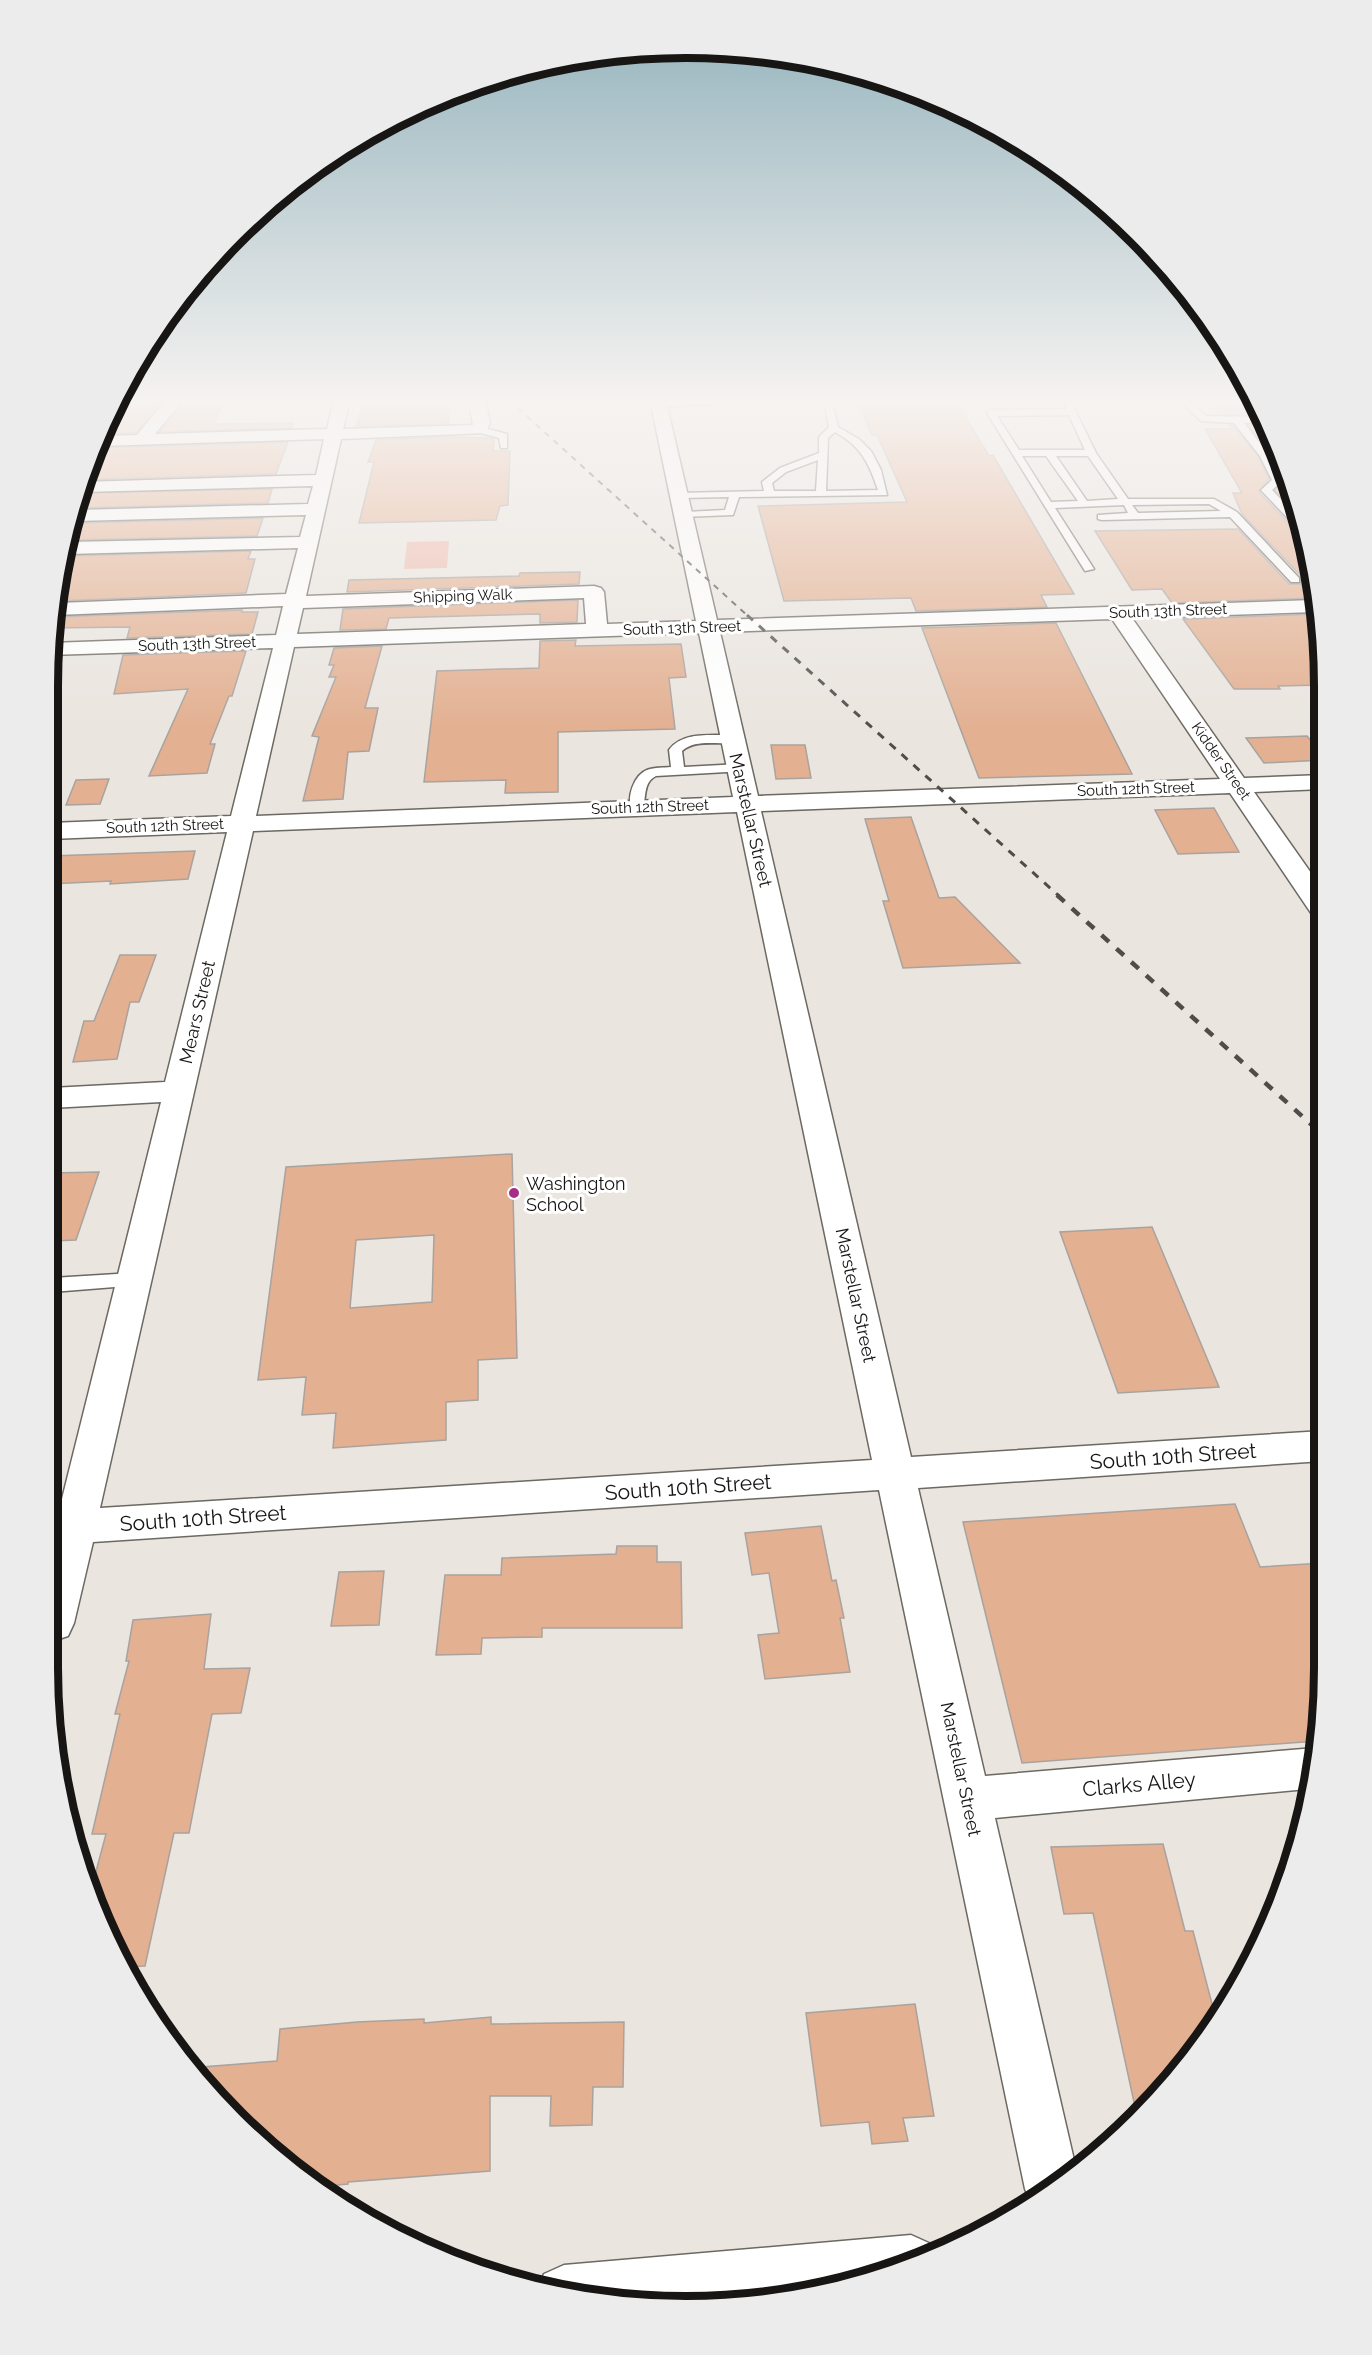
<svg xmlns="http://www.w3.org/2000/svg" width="1372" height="2355" font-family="Raleway,sans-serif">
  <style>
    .green { fill: #edbaad }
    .building { fill: #e3b091; stroke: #a9a29e; stroke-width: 1.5; fill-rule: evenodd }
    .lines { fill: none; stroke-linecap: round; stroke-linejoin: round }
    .service-casing { stroke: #6c6862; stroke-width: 3 }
    .minor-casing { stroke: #6c6862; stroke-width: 3 }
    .service { fill: #fff; fill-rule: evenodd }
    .minor { fill: #fff; fill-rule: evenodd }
    .rail-far2 { stroke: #4f4c49; stroke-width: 2; stroke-dasharray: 6 6; stroke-linecap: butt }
    .rail-far1 { stroke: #4f4c49; stroke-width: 3; stroke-dasharray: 8 8; stroke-linecap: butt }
    .rail { stroke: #4f4c49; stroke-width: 4.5; stroke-dasharray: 10 10; stroke-linecap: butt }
    .poi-dot { fill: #a52f86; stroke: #fff; stroke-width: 2 }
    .labels { text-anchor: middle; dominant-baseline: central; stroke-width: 6; stroke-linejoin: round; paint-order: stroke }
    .far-street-label { font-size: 15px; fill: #181614; stroke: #fff }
    .street-label { font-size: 18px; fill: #181614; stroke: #fff }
    .poi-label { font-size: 18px; fill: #181614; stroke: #fff; text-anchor: start }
    .near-street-label { font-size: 21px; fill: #181614; stroke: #fff }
    .rim { fill: none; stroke: #181614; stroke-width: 8 }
  </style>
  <rect width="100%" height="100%" fill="#eae5df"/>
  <path class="green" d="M449,541L447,568L404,569L407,542Z"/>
  <g class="building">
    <path d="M364,400H451L448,424L356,426Z"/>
    <path d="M131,402H161L136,433L105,434Z"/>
    <path d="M184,402L223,403L214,424L293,423L292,428L160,432Z"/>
    <path d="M1210,402H1254L1260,415L1220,414Z"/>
    <path d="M957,403L989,456L993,455L1074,594L1041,595L1047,607L916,611L911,598L784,601L758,506L907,502L877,435H872L858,405Z"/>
    <path d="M1264,424L1288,477L1281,476L1271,454L1248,425Z"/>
    <path d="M1230,425H1233L1258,457L1269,479L1259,492L1293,528L1300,529L1313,598L1172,603L1162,589L1132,590L1095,531L1238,529L1289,584H1301V576L1242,514L1233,493H1242L1205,429H1233Z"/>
    <path d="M447,437L490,438L494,439L493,451H510L508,505L500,506L496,520L359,523L374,462H368L376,440Z"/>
    <path d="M288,442L276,474L82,480L98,448Z"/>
    <path d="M1280,486L1291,487L1296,512L1275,490Z"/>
    <path d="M272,489L268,503L76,508L79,493Z"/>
    <path d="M263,518L257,536L70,540L74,523Z"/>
    <path d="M251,551L248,559H255L246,593L58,601L67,556Z"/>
    <path d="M580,572L579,584L347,592L349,580L519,576L520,573Z"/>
    <path d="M578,600L577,622L540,623V614L389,618L386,629L340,630L343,609Z"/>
    <path d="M242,610V612H258L252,634L127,638L130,627L52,628L55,617Z"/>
    <path d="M1317,614L1323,644V685L1278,686L1280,689H1234L1183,619Z"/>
    <path d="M1056,623L1132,774L979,778L922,628Z"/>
    <path d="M576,640L575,646L681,644L686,677L669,678L675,729L558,732V792L505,793L506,780L424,782L437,671L539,668L540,641Z"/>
    <path d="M382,646L365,708H378L369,751L348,752L343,799L303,801L319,737L312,736L336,677H329L334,665H329L334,648Z"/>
    <path d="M246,651L232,696H229L210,744H215L207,773L149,776L188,689L114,694L123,655Z"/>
    <path d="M1307,736L1323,755V760L1264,763L1246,738Z"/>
    <path d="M771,745H805L811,778L776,779Z"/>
    <path d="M109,779L100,804L66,805L76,780Z"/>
    <path d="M1214,808L1239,852L1178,854L1155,810Z"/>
    <path d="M911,817L939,898L955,897L1020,963L903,968L883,901H889L865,819Z"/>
    <path d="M195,851L188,879L110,884L111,881L50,884V856Z"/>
    <path d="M120,955H156L139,1002H130L117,1059L73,1062L84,1021H94Z"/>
    <path d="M512,1154L517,1358L478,1360V1400L446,1402V1440L333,1448L336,1413L302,1415L306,1377L258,1380L286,1167ZM434,1235L432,1302L350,1308L356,1240Z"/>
    <path d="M99,1172L76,1240L52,1241L51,1173Z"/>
    <path d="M1152,1227L1219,1387L1118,1393L1060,1232Z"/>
    <path d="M1235,1504L1260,1567L1323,1563V1711L1317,1741L1022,1763L963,1522Z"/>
    <path d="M821,1526L832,1581L836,1580L844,1618H840L850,1672L765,1679L758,1635L779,1633L769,1573L752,1575L745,1533Z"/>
    <path d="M617,1546H657V1562H681L682,1628H542V1637L482,1638L481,1654L436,1655L445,1575H501L502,1558L616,1554Z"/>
    <path d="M384,1571L379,1625L331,1626L339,1572Z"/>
    <path d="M211,1614L204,1669L250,1668L241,1713L212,1714L189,1833H174L145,1966L123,1967L114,1951L90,1894L106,1834H92L120,1714H115L129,1661H126L133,1620Z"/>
    <path d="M1163,1844L1185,1931H1193L1217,2023L1165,2090L1137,2116L1093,1913L1064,1914L1051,1847Z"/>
    <path d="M915,2004L934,2116L903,2118L908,2141L872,2144L869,2122L821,2126L806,2013Z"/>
    <path d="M491,2017V2024L624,2022L623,2087H593L592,2125L550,2126L551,2096H490V2171L348,2182V2184L317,2187L235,2120L189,2068L277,2061L280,2029L357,2022L424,2019V2023Z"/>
  </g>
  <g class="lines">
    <g class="service-casing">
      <g id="service">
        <path d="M824,400H832L838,427L859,439L871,451L881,470L887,495L739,497L733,515L681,517V513L685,512L725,510L729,497L681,498L678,497V493L764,491L762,482L780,468L819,453V437L829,427ZM835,432C861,446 869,463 878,490L826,491L828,438ZM818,460L816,491H774L772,483L786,472Z"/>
        <path d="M1064,400L1071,402L1096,453L1128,499H1214L1237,512L1299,578V582H1291L1230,517L1102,520L1098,519V515L1128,513L1124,505L1055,508L1094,569L1085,571L987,413L991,410L1066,409ZM1069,415L1085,450H1019L997,416ZM1022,456H1046L1078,501L1051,502ZM1056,456H1088L1118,499L1087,501ZM1209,504L1221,511L1138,513L1132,505Z"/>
        <path d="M1179,400H1188L1206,416L1261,417L1264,422L1244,423L1269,455L1280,478L1289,479L1291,485L1279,484L1272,490L1297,516L1299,527L1295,526L1261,490L1272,480L1260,456L1234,423L1201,421Z"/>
        <path d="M480,427L507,434V448H501L499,438L477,432L476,430Z"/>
        <path d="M732,735L736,736V742C718,746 697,738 682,751L684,767L740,764L747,768L745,771L656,776C642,783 647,799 642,811H632C626,798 634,775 647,770C655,767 663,768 671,767L669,750C683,731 711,736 732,735Z"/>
        <path d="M133,1273L140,1275L143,1280L140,1285L52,1292V1278Z"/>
      </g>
    </g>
    <g class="minor-casing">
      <g id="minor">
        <path d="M166,400H183L155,434L327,429L334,400H350L343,429L473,425L469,400H485L490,422L486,433L341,439L306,596L594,586L601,588L604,592L607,624L696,621L650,400H717L709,405L667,406L717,620L1314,600L1315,612L1132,618L1244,778L1323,775V789L1254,792L1323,890V918L1313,916L1230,793L761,811L911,1457L1323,1431V1461L918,1488L985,1776L1315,1748L1307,1789L995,1818L1077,2173L1031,2204L1025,2189L879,1490L93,1542L74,1623L68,1636L53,1641V1512L59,1511L161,1102L51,1108V1088L165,1082L227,832L50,839V823L231,816L273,648L49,655L50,643L276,635L283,606L56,615L58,603L286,594L298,548L68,554L70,542L300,537L306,515L75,521L76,510L308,504L313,486L81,492L82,482L316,475L324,439L99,446L104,436L137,435ZM584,598L586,624L297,634L303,608ZM1112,619L1220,779L758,796L720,632ZM699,633L733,797L256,816L294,647ZM737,812L872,1460L100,1508L253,831Z"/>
        <path d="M911,2235L931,2244L935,2253L891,2273L727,2306L603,2302L537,2289L544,2274L564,2265Z"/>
      </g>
    </g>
    <use href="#service" class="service"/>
    <use href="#minor" class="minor"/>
    <path class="rail-far2" d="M509,400L748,616"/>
    <path class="rail-far1" d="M747,615L1059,896"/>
    <path class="rail" d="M1057,895L1323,1135"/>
  </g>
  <linearGradient id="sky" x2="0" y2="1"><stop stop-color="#92b2bc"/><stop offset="0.55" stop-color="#f6f3f1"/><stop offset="1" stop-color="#f6f3f1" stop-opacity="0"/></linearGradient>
  <rect width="1372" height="730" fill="url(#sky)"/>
  <circle class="poi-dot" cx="514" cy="1193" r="6"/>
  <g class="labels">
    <g class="far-street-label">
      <text transform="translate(463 596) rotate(-2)">Shipping Walk</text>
      <text transform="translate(1168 611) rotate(-2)">South 13th Street</text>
      <text transform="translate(682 628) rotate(-2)">South 13th Street</text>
      <text transform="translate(197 644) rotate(-2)">South 13th Street</text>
      <text transform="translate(1221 761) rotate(55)">Kidder Street</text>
      <text transform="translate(1136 789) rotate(-2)">South 12th Street</text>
      <text transform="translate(650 807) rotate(-2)">South 12th Street</text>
      <text transform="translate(165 826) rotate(-2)">South 12th Street</text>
    </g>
    <g class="street-label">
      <text transform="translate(751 820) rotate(77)">Marstellar Street</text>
      <text transform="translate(197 1012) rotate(-77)">Mears Street</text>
      <text transform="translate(856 1295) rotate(78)">Marstellar Street</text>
      <text transform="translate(961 1769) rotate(78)">Marstellar Street</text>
    </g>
    <g class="poi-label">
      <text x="526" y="1183">Washington<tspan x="526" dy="21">School</tspan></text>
    </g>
    <g class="near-street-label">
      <text transform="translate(1173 1456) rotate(-4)">South 10th Street</text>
      <text transform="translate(688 1487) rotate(-4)">South 10th Street</text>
      <text transform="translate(203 1518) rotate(-4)">South 10th Street</text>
      <text transform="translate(1139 1784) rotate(-5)">Clarks Alley</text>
    </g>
  </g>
  <path d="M0 0H1372V2355H0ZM686 58H686A628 628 0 0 1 1314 686V1668A628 628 0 0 1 686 2296H686A628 628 0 0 1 58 1668V686A628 628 0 0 1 686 58Z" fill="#edecec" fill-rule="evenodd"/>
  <path class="rim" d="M686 58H686A628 628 0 0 1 1314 686V1668A628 628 0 0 1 686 2296H686A628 628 0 0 1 58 1668V686A628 628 0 0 1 686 58Z"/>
</svg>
